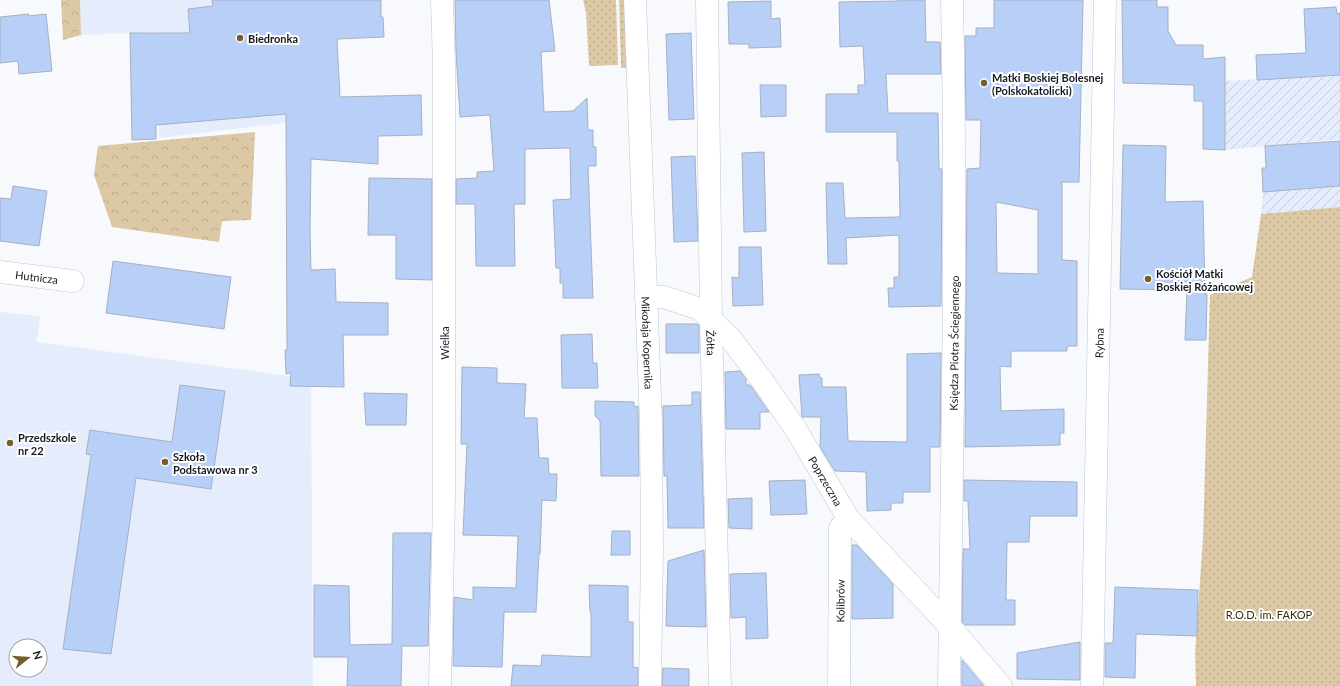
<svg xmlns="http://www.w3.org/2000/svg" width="1340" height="686" font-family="Lato,sans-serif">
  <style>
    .built { fill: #e5edfd; fill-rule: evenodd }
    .industrial { fill: url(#industrial-furrows) }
    .grass { fill: url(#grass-dots) }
    .park { fill: url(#park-crowns) }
    .building { fill: #b8cff8; stroke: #a6b0c2; fill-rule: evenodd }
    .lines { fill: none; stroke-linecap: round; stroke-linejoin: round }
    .street-casing { stroke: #bcc6d8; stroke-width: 23 }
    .street { stroke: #fff; stroke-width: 22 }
    .poi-dot { fill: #765d2e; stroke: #fff; stroke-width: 1.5 }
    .labels { text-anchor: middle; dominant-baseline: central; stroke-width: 4; stroke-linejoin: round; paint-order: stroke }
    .poi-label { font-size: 11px; font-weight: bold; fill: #161a20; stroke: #fff; text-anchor: start }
    .street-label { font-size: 11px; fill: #161a20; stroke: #fff }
    .park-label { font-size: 11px; fill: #392c13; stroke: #fff }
  </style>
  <defs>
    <pattern id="industrial-furrows" width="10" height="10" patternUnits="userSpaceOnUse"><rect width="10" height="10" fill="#e5edfd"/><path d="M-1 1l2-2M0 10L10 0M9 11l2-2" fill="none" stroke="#c4cbd9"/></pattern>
    <pattern id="grass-dots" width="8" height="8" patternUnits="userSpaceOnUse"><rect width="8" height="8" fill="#dcc8a4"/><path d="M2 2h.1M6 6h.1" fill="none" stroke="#bcab8d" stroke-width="1.8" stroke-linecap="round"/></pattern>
    <pattern id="park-crowns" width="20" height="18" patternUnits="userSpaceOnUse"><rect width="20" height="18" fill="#dcc8a4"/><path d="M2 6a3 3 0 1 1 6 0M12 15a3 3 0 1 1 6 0" fill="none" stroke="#bcab8d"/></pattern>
  </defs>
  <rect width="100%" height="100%" fill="#f7f9fd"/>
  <g class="built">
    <path d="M80,0H307L309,120L159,138L157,32L81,35Z"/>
    <path d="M0,312L40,316L37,342L311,379L313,686H0ZM16,646H40V670H16Z"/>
  </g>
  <g class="industrial">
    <path d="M1340,75V139L1224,150L1225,81Z"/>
    <path d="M1340,186V207L1261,214L1263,192Z"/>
  </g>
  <g class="grass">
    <path d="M583,0H616L618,65L589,66L586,12Z"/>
    <path d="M619,0H625L627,68H621Z"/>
    <path d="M1340,207V686H1196L1195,653L1203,538L1210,295L1252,277L1261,214Z"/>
  </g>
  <g class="park">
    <path d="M61,0H80L81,35L63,40Z"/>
    <path d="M255,132L251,220L222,221L219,242L112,227L94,175L98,146Z"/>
  </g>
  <g class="building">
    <path d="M212,0H381V17H383L384,37L337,39L340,97L421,95L422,135L378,136V164L311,159L310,230L311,270L335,269L336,302L388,303V335H343L344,387L290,386L291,373L286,374L285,350H287L286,114L156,125V139L132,140L130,33H190L188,9L213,6Z"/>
    <path d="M455,0H549L555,51L541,52L544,112L573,111L587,98L588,130H593V147H596V166H588L593,298H563V283H560V268H556L553,200L571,199L570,148L525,149V204H514L515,266H476L475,204H456V179L477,178V172L494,171L490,115L460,117L456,52Z"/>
    <path d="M898,0H925L926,42H940L941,74H886L888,113H938L939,169H942L941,306L889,307L888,288H894V277H899V235L846,238L847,264H828L826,183H843L845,218L900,217L899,161H897V132H826V94H858V85H865L863,46L840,47L839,2L898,1Z"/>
    <path d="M994,0H1083L1079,182H1062V260L1077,261V346H1067V351H1011V367L1000,366L1001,411L1064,409V433H1060V445L965,447L967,169L980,168L981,120H966L965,36H976V28H994ZM996,202L1038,210V274L997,273Z"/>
    <path d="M1122,0H1157V7H1168V31L1176,45H1203V59L1225,57V150L1203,149V101H1194V85L1123,83Z"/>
    <path d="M771,1V19L780,18L781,47L749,48V44H729L728,2Z"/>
    <path d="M1336,7L1337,14L1340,13V75L1257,80L1256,55L1306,53L1304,9Z"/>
    <path d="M29,14L28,16L46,14L52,71L19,74L18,61L0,63V17Z"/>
    <path d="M691,33L694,119L669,120L666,34Z"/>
    <path d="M760,85H786V116L761,117Z"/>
    <path d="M1340,141V186L1263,192L1262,168H1266L1265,146Z"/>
    <path d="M1123,145L1166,146L1165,202L1203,201L1205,294H1207L1206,340H1185L1187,290L1120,289Z"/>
    <path d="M764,152L766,231L744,232L742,153Z"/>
    <path d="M695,156L698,241L674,242L671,157Z"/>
    <path d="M369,178L432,179V280L396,279V235H368Z"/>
    <path d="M13,186L47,191L39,246L0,241V198L11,199Z"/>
    <path d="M739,247H761L763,305L733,306L732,277L739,278Z"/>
    <path d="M113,261L231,277L224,329L106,313Z"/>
    <path d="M666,324H697L699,325V353H666Z"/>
    <path d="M592,334L593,363H597L598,388H562L561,335Z"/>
    <path d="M941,353L940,447H930V492H903V503H891V510L867,511L866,472L835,471L820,447L821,417H802L799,375L819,374L820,378H822V387H846L848,441L907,442V354Z"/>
    <path d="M462,367L497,368V383L526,384L524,418H537L539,458H548L549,474H557L556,501L542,500L540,554H539L536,612H504L502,667L453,666L454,597L473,600V587L516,588L518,536L463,535L467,444H461Z"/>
    <path d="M740,371L746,379V385H750L769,412H760V429H726L725,372Z"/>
    <path d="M180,385L225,391L211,489L136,478L111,654L63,649L91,455L86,454L90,430L172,442Z"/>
    <path d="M692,392H700L704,528H668L667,476H664L663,406L692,405Z"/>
    <path d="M364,393L407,394L406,425H366Z"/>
    <path d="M595,401L634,402V407L638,406L639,476H601L600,421L595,416Z"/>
    <path d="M805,480L807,514L771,515L769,481Z"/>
    <path d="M964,480L1077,482V516H1030L1029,542H1007L1006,600H1015V625H965L962,622L963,549H970L968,501H964Z"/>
    <path d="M752,498V529L729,528L728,499Z"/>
    <path d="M612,531H630V555H611Z"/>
    <path d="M393,533H431L428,646H402L401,686H347L348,657H314V585L349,586L350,645L392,644Z"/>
    <path d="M852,545H857L893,584V618L852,619Z"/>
    <path d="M704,550L706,627L666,626L668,561Z"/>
    <path d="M766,573L768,638L746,639V617L731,618L730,574Z"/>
    <path d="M589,585L628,586V622H633V667L638,668V686H511L513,665L541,666L542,655L591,657V612H590Z"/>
    <path d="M1115,587L1198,590L1197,636L1136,634L1135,678L1105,677V643H1113Z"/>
    <path d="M1080,642V680L1017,679V653Z"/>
    <path d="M962,660L984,686H962Z"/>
    <path d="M663,668L689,669V686H662Z"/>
  </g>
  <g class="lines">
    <g class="street-casing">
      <g id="street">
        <path id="s1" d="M635,0L651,423L652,548L650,686"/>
        <path id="s2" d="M707,0L711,321L720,686"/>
        <path id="s3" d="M0,272L73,281"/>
        <path id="s4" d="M646,297H664L700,309L731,339L762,380L795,428L848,518L950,627L1001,686"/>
        <path d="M440,686L444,498V65L442,0"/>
        <path id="s5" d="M839,686L840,528L848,518"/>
        <path id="s6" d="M949,686C952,457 957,229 952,0"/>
        <path id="s7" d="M1092,686L1105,0"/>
      </g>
    </g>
    <use href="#street" class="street"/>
  </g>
  <g class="poi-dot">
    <circle cx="240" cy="38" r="4"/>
    <circle cx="984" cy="83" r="4"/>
    <circle cx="1148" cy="279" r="4"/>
    <circle cx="10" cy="443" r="4"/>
    <circle cx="165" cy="462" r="4"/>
  </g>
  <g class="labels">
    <g class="poi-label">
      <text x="248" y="38">Biedronka</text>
      <text x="992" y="77">Matki Boskiej Bolesnej<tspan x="992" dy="13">(Polskokatolicki)</tspan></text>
      <text x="1156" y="273">Kościół Matki<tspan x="1156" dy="13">Boskiej Różańcowej</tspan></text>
      <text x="18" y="437">Przedszkole<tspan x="18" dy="13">nr 22</tspan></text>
      <text x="173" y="456">Szkoła<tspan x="173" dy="13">Podstawowa nr 3</tspan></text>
    </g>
    <g class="street-label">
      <text stroke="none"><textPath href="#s3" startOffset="37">Hutnicza</textPath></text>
      <text transform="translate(444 343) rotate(-90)">Wielka</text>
      <text stroke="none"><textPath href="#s1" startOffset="343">Mikołaja Kopernika</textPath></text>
      <text stroke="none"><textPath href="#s2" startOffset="343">Żółta</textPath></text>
      <text stroke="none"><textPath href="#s6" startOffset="343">Księdza Piotra Ściegiennego</textPath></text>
      <text stroke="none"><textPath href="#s7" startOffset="343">Rybna</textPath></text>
      <text stroke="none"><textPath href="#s4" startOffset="270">Poprzeczna</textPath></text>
      <text stroke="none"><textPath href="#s5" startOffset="85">Kolibrów</textPath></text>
    </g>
    <g class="park-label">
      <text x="1269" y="614">R.O.D. im. FAKOP</text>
    </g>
  </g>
  <g transform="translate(28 658) rotate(73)"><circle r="19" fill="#ffffff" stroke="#a2a3a6"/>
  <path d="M0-3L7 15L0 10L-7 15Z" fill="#765d2e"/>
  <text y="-6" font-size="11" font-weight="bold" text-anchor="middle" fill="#161a20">N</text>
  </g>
</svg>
